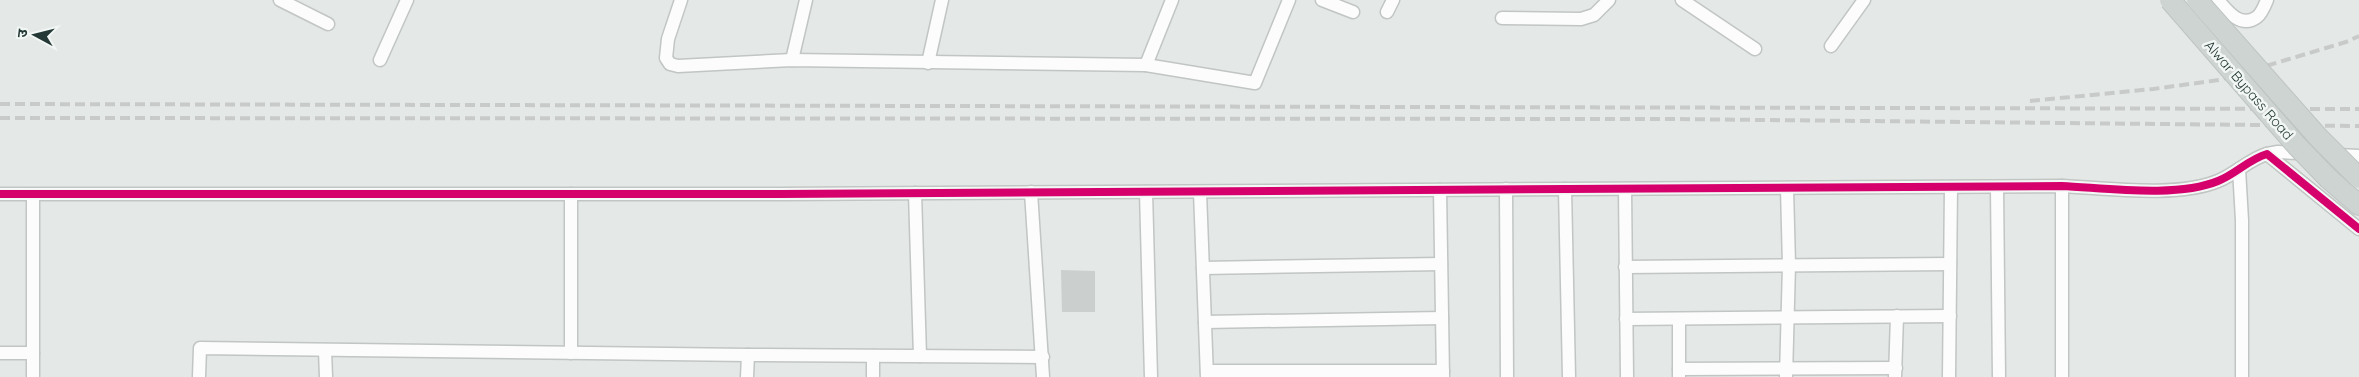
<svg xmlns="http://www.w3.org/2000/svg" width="2359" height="377" font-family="Quicksand,'Noto Sans Devanagari',sans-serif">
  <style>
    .building { fill: #cbd0ce }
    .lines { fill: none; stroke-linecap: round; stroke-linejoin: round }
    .minor-casing { stroke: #c1c5c3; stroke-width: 15 }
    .primary-casing { stroke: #bdc4c2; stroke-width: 22 }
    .minor { stroke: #fbfcfb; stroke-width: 12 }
    .primary { stroke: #ced4d2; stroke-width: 20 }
    .rail { stroke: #c7cac9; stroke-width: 4; stroke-dasharray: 10 5; stroke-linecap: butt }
    .primary-bridge-casing { stroke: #bdc4c2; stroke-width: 22; stroke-linecap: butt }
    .primary-bridge { stroke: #ced4d2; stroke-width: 20 }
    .cycleway-casing { stroke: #f2f7f5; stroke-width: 11 }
    .cycleway { stroke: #d6006c; stroke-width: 8 }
    .labels { text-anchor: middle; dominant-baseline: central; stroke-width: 5; stroke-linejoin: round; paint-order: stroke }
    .street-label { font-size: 14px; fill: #243935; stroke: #f2f7f5 }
  </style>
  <rect width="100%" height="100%" fill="#e4e8e6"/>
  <path class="building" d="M1061,270L1095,271V312H1062Z"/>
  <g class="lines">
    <g class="minor-casing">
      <g id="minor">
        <path d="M280,0L328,24"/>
        <path d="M681,0L668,39L666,58L670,64L678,66L792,60L1146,65L1255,83L1289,0"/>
        <path d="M1322,0L1353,12"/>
        <path d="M1682,0L1755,49"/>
        <path d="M2218,0C2227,11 2241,29 2257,17C2261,14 2265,5 2267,0"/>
        <path d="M1387,12L1393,0"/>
        <path d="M1502,18L1581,19L1594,15L1609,0"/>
        <path d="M1831,46L1864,0"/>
        <path d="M380,60L407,0"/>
        <path d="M792,60L806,0"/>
        <path d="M928,63L942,0"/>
        <path d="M1146,65L1172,0"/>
        <path d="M2267,154L2278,152L2359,156"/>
        <path d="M2239,169L2242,220V377"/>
        <path d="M2062,186V377"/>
        <path d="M1997,187L1999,377"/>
        <path d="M1506,189L1507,377"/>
        <path d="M1565,189L1569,377"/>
        <path d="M1625,189L1627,377"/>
        <path d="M1440,190L1443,377"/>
        <path d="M1031,192L1043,377"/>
        <path d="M1146,192L1151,377"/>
        <path d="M1200,192L1207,377"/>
        <path d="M915,193L920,356"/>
        <path d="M0,194H780L2062,186C2106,188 2177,198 2218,181C2236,174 2249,159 2267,154L2359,229"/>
        <path d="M571,194V353"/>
        <path d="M33,195V377"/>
        <path d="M1625,267L1950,264"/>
        <path d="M1203,268L1441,264"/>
        <path d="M1626,319L1950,316"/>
        <path d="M1679,319V377"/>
        <path d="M1205,322L1442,318"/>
        <path d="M325,350L326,377"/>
        <path d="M0,353H33"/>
        <path d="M748,355L1043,357"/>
        <path d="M1679,369L1896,368"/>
        <path d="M1207,371H1443"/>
        <path d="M199,377L200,348L748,355L747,377"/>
        <path d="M873,377V356"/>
        <path d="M1786,377L1789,265L1787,188"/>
        <path d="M1895,377L1897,316"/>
        <path d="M1949,377L1951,187"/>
      </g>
    </g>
    <g class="primary-casing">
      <path id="primary" d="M2329,179L2359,205"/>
    </g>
    <use href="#minor" class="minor"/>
    <use href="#primary" class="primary"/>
    <g class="rail">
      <path d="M2030,101L2153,89L2219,80L2346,42L2359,36"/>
      <path d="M0,104L2359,109"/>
      <path d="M0,118L1668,119L2359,126"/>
    </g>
    <g class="primary-bridge-casing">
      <g id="primary-bridge">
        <path d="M2170,0L2297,146L2329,179"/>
        <path d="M2197,0L2318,137L2359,178"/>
      </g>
    </g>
    <use href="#primary-bridge" class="primary-bridge"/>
    <g class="cycleway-casing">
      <path id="cycleway" d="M0,194H780L2062,186C2106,188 2177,198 2218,181C2236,174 2249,159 2267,154L2359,229"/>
    </g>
    <use href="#cycleway" class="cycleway"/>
  </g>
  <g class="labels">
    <g class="street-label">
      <text transform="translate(2249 90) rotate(49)">Alwar Bypass Road</text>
    </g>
  </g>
  <g transform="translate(35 35) rotate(277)" stroke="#f2f7f5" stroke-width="4" paint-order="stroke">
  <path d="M0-4L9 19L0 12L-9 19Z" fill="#243935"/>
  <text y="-8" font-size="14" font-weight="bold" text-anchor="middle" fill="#243935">उ</text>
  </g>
</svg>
